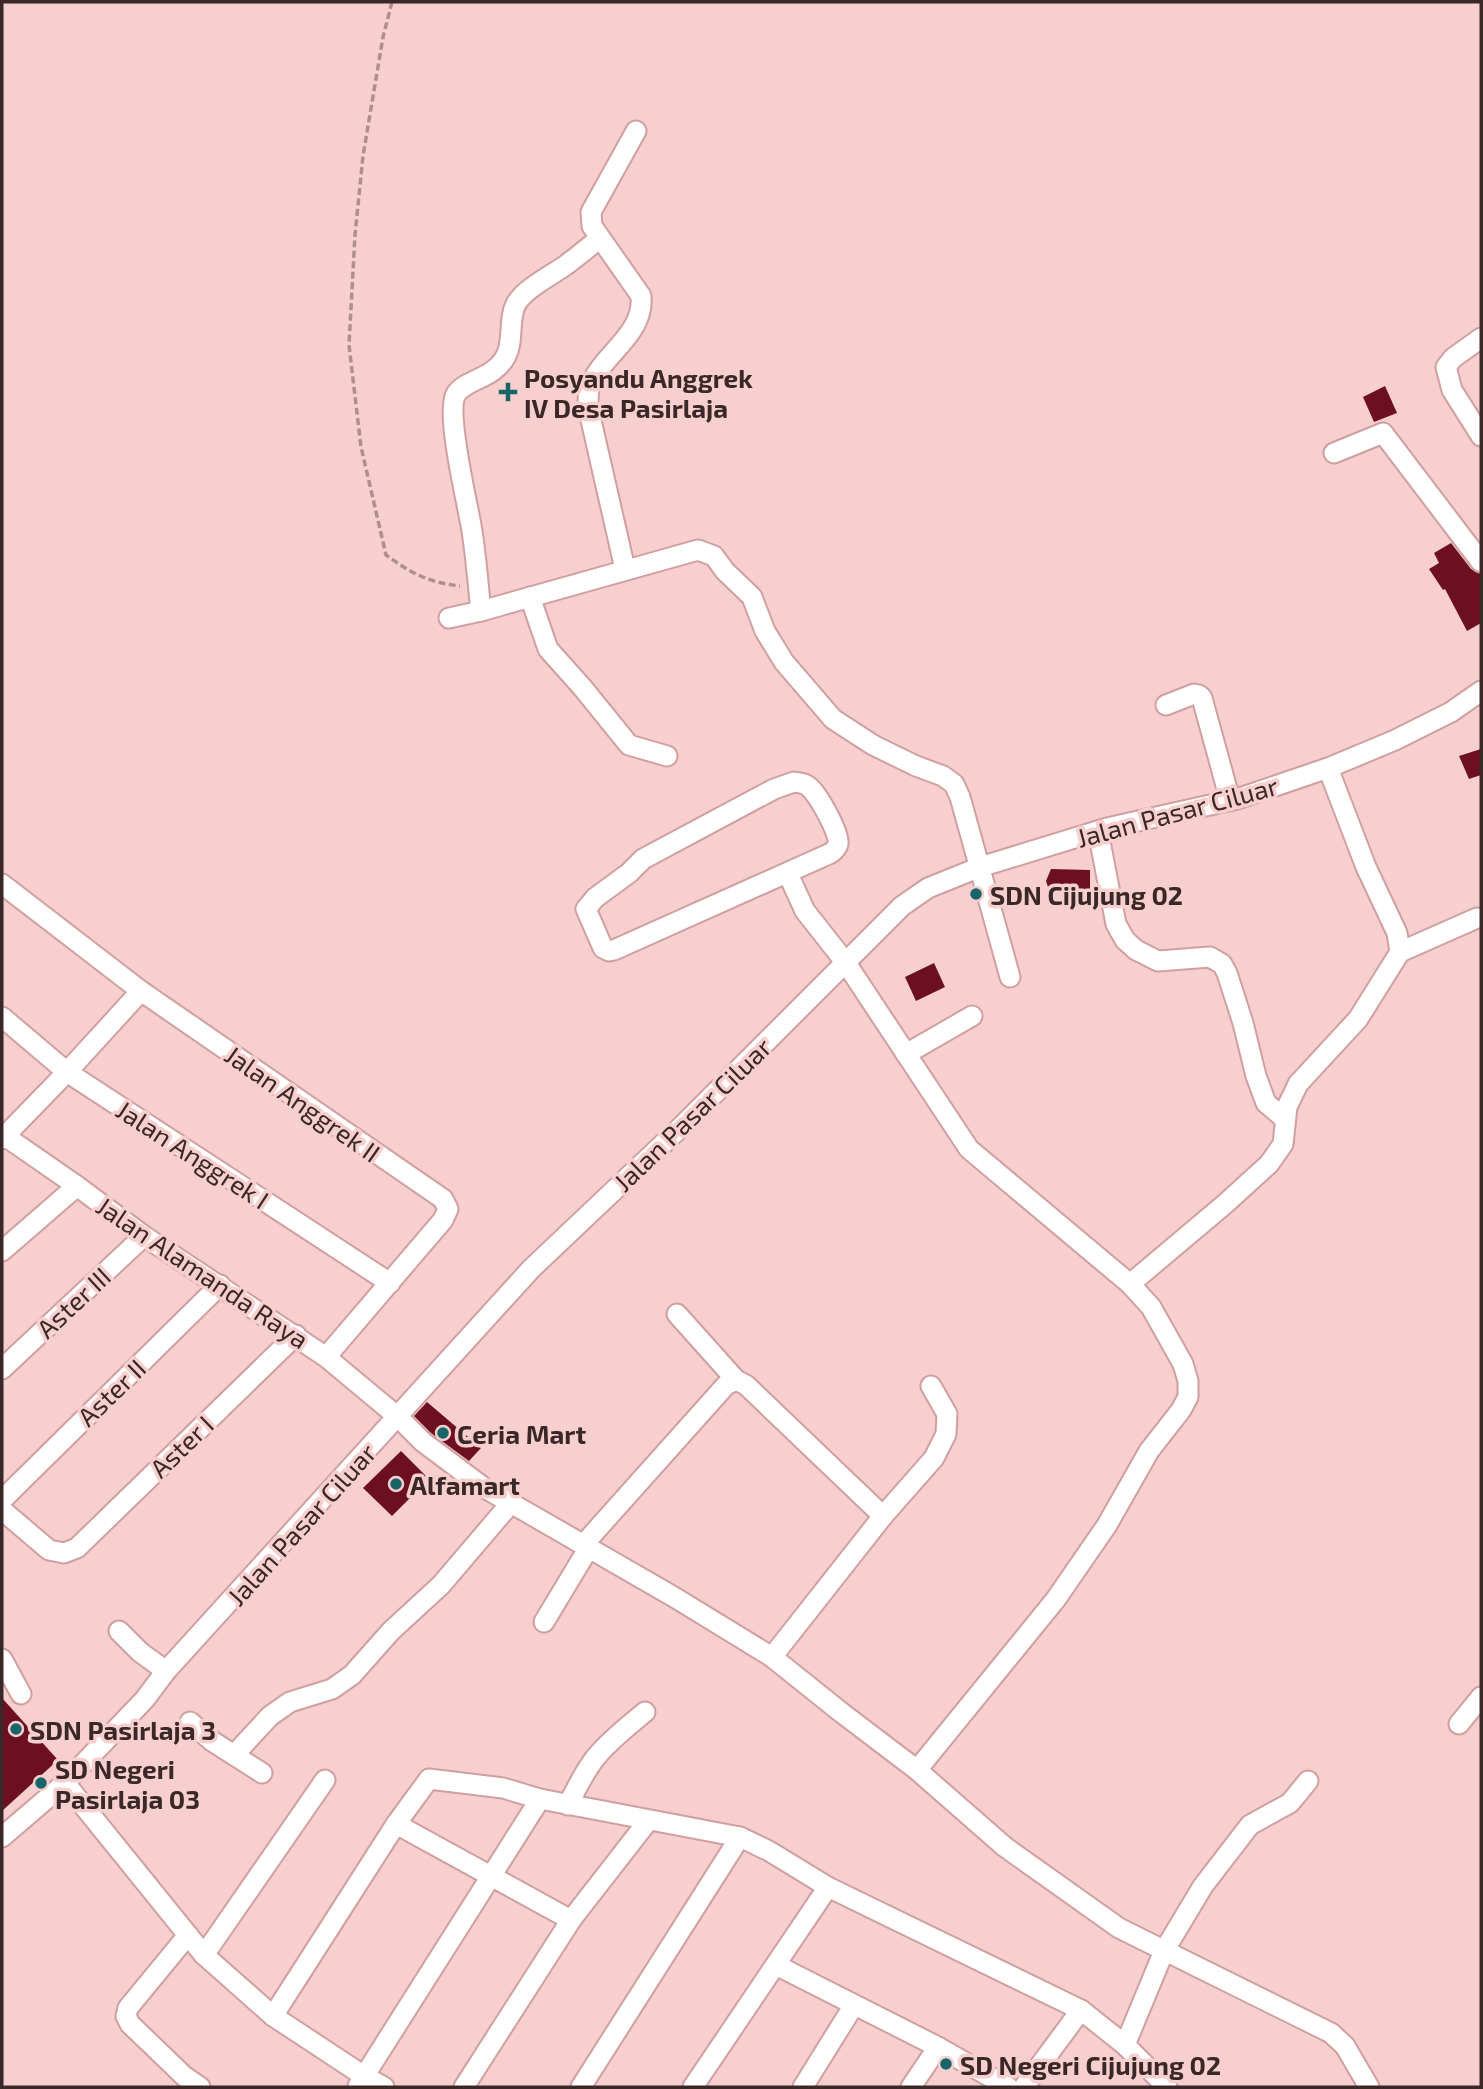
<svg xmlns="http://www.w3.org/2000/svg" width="1483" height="2089" font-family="'Exo 2',sans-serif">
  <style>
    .building { fill: #6c1020 }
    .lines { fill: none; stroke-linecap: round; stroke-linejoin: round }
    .minor-casing { stroke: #d09f9f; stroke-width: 23 }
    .path { stroke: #ae8e8e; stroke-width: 3.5; stroke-dasharray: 7 3.5; stroke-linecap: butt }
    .minor { stroke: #fff; stroke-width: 19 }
    .poi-dot { fill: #166567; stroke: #f8cfcf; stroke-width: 2.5 }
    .labels { text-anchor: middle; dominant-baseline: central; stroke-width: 7; stroke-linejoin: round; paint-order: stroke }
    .poi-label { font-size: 26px; font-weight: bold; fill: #3a2727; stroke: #f8cfcf; text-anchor: start }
    .street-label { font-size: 26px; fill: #3a2727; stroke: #f8cfcf }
  </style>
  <rect width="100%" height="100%" fill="#f8cfcf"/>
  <g class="building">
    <path d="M1385,386L1397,413L1374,422L1363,397Z"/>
    <path d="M1451,543L1471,569L1481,574V623L1467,631L1445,589L1443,590L1429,569L1439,563L1434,553Z"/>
    <path d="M1481,749V775L1469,779L1459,756Z"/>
    <path d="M1051,869L1090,870V894L1050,893L1046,881Z"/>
    <path d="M934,963L945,987L916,1001L905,977Z"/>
    <path d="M427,1402L481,1448L469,1461L431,1433L414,1416Z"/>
    <path d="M401,1451L429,1479L392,1516L363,1488Z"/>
    <path d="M2,1698L58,1760L2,1811Z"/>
  </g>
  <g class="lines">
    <g class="minor-casing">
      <g id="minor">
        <path d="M1481,338L1453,358L1446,367L1452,390L1481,436"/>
        <path d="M1334,453L1383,433L1481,562"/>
        <path d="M625,569L588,407C588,401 588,395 589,390C598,356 645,336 641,296L592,226L591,212L636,131"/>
        <path d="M530,597L548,649L582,687L629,745L667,756"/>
        <path d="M481,611C478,584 476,557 472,531C468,505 445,413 456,394C467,378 493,380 506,356C514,341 508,319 516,304C524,289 552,275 566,265C578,256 589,247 600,238"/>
        <path d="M449,618L481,611L698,550L714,556L725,571L752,597L765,631L784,662L833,719L873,745L916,766L943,776L954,784L960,797L1010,977"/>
        <path d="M1166,705L1194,694L1199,695L1202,698L1230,800"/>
        <path d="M794,782C800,783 806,783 810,788C818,795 840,833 838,844C837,848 835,850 831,853L614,950L609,951L603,948L586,909L595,898L629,873L643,859L774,789Z"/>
        <path d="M1098,831L1116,924L1125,940L1136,950L1158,961L1210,957L1222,964L1227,973L1243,1023L1256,1076L1266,1103L1285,1119"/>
        <path d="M788,874L805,911L846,963L969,1149L1130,1284L1151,1307L1183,1364L1188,1381V1397L1181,1410L1149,1451L1107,1525L1056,1599L917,1770"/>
        <path d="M2,884L141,991L443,1199L448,1209L443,1220L326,1357"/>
        <path d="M1400,952L1477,918"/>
        <path d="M2,1017L67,1072L390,1283"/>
        <path d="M906,1054L972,1016"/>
        <path d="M2,1134L77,1186L144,1236L326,1357L398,1417L423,1442L483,1487L674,1597L772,1657L842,1713L917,1770L1005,1847L1119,1928L1331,2033L1345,2046L1369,2087"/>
        <path d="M2,1139L67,1072L141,991"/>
        <path d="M2,1251L77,1186"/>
        <path d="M1130,1284L1225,1204L1269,1164L1283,1144L1287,1107L1298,1084L1358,1019L1400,952L1397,933L1366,867L1328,768"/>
        <path d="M677,1314L736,1380"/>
        <path d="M2,1369L144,1236"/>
        <path d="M2,1500L220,1285"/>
        <path d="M2,1510L49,1550L64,1553L77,1548L296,1335"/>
        <path d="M583,1545L726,1385L736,1380L746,1385L883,1516"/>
        <path d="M544,1622L588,1549"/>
        <path d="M119,1631L140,1652L166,1671"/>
        <path d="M772,1657L883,1516L934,1458L946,1434L947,1414L931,1386"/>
        <path d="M2,1659L21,1694"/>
        <path d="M190,1722L212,1741L262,1773"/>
        <path d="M1459,1724L1481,1697"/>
        <path d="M234,1755L270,1716L290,1702L332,1689L352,1675L391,1631L441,1585L510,1504"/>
        <path d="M65,1783L204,1955L273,2016L364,2076L384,2087"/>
        <path d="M568,1805C576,1789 584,1772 596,1757C610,1740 628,1726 645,1712"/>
        <path d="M396,1824L571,1920"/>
        <path d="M2,1837L65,1783L145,1699L166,1671L531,1269L682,1126L902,906L928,888L980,867L1107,828L1237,799L1328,768L1395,740L1451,712L1481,691"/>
        <path d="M188,1935L128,2008L126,2016L130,2024L184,2076L200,2087"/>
        <path d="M204,1955L325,1780"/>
        <path d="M776,1965L938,2047L1008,2087"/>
        <path d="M273,2016L396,1824L429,1779L503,1788L540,1799L740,1837L769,1851L828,1887L1081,2010L1125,2045L1167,2087"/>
        <path d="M1125,2045L1164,1951L1203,1886L1250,1825L1290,1803L1308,1781"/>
        <path d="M358,2086L540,1799"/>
        <path d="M464,2087L571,1920L648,1821"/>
        <path d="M581,2087L740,1837"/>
        <path d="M693,2087L828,1887"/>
        <path d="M803,2087L854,2005"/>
        <path d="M911,2087L938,2047"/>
        <path d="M1024,2087L1081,2010"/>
      </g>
    </g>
    <path class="path" d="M392,2L383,37L363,156L355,235L349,345L361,447L386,555C413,574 427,582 460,586"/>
    <use href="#minor" class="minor"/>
  </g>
  <g class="poi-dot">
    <path d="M504.5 381.5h7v7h7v7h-7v7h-7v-7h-7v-7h7z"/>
    <circle cx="976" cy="894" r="7"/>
    <circle cx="443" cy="1433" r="7"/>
    <circle cx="396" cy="1484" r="7"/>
    <circle cx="16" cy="1729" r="7"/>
    <circle cx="41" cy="1783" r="7"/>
    <circle cx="946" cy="2064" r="7"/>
  </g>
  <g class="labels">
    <g class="poi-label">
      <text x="524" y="377">Posyandu Anggrek<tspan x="524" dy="30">IV Desa Pasirlaja</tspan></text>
      <text x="990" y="894">SDN Cijujung 02</text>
      <text x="457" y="1433">Ceria Mart</text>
      <text x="410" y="1484">Alfamart</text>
      <text x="30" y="1729">SDN Pasirlaja 3</text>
      <text x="55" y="1768">SD Negeri<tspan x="55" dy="30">Pasirlaja 03</tspan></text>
      <text x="960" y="2064">SD Negeri Cijujung 02</text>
    </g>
    <g class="street-label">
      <text transform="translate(1177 811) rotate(-15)">Jalan Pasar Ciluar</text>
      <text transform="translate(303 1103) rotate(35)">Jalan Anggrek II</text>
      <text transform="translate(692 1114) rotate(-44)">Jalan Pasar Ciluar</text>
      <text transform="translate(193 1154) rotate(33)">Jalan Anggrek I</text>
      <text transform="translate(203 1272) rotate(34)">Jalan Alamanda Raya</text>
      <text transform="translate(73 1302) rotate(-43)">Aster III</text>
      <text transform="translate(111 1392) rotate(-44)">Aster II</text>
      <text transform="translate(181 1446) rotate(-44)">Aster I</text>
      <text transform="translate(301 1524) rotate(-48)">Jalan Pasar Ciluar</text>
    </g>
  </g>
  <rect width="1483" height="2089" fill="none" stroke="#3a2727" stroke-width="7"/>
</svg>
